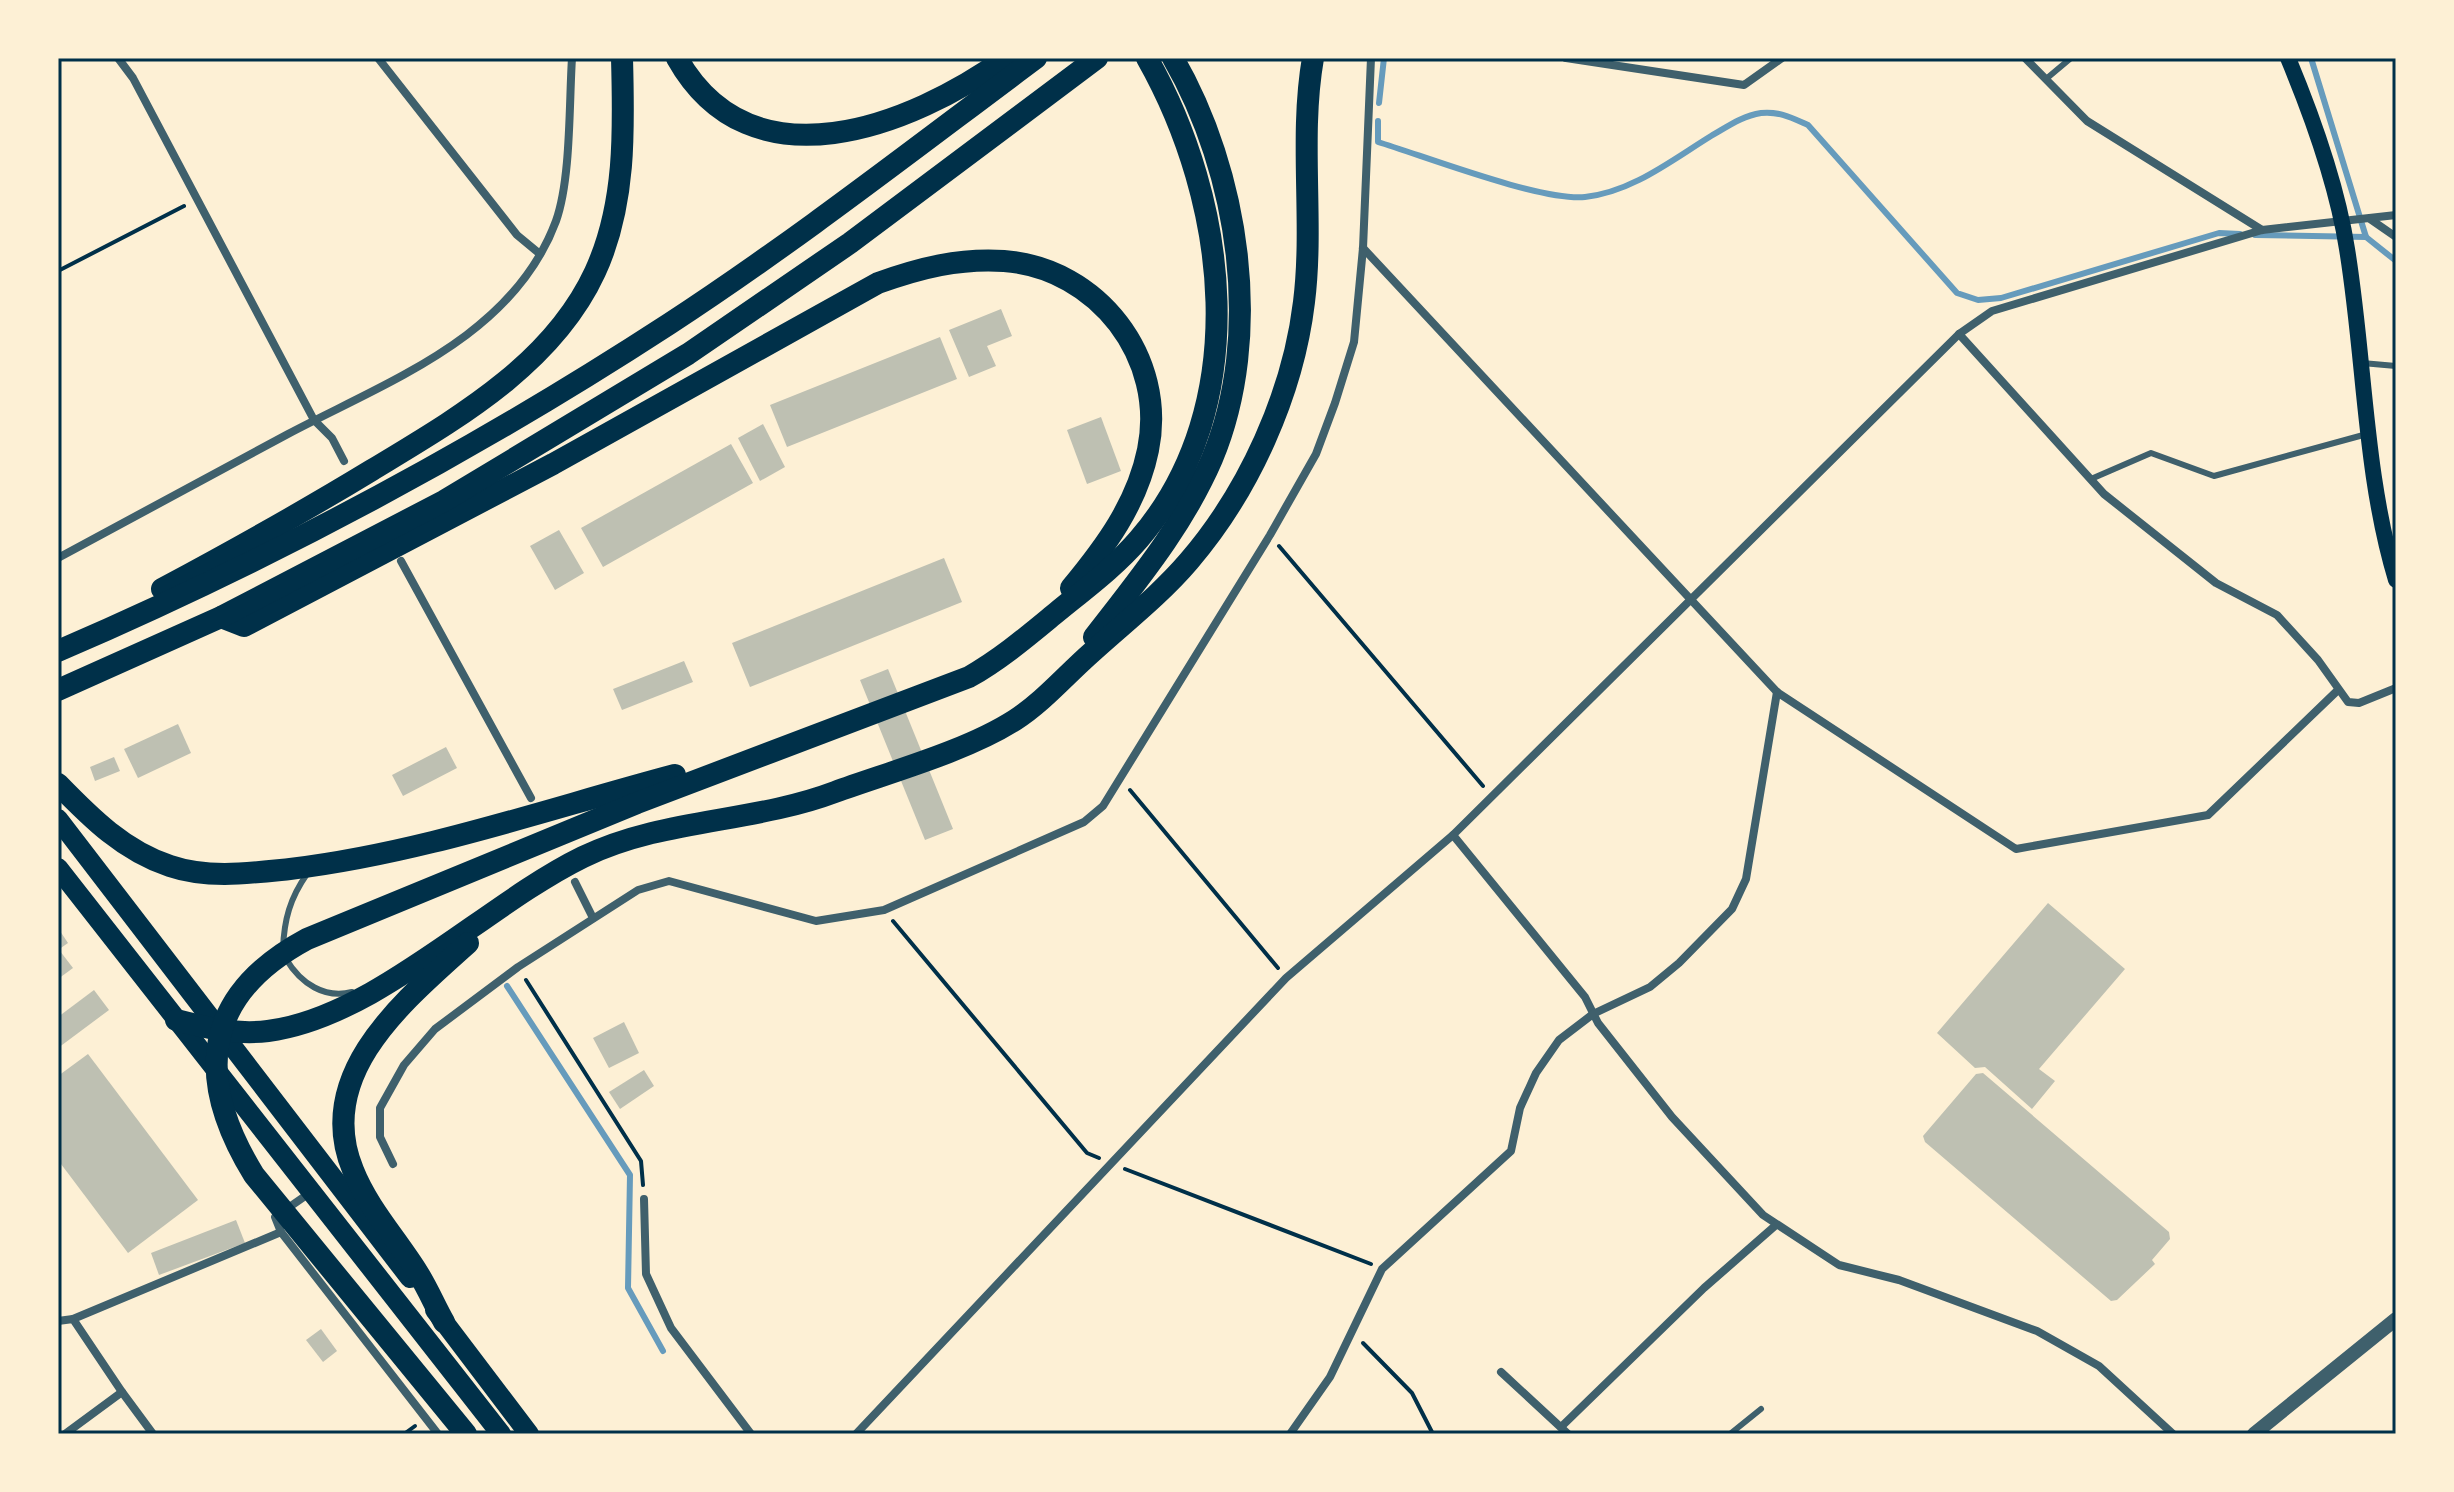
<svg xmlns="http://www.w3.org/2000/svg" width="2454" height="1492" font-family="Rubik,sans-serif">
  <style>
    .lines { fill: none; stroke-linecap: round; stroke-linejoin: round }
    .stream { stroke: #669bbc; stroke-width: 6 }
    .building { fill: #bec0b2 }
    .path { stroke: #003049; stroke-width: 4 }
    .service { stroke: #3f606c; stroke-width: 6 }
    .minor { stroke: #3f606c; stroke-width: 8 }
    .tertiary { stroke: #3f606c; stroke-width: 14 }
    .secondary { stroke: #003049; stroke-width: 16 }
    .trunk { stroke: #003049; stroke-width: 20 }
    .motorway { stroke: #003049; stroke-width: 22 }
    .neatline { fill: none; stroke: #003049; stroke-width: 3 }
  </style>
  <rect width="100%" height="100%" fill="#fdf0d5"/>
  <g class="lines">
    <g class="stream">
      <path d="M2311,58L2366,237L2396,261"/>
      <path d="M1379,103L1384,58"/>
      <path d="M1378,121V142C1427,157 1540,201 1585,197C1632,192 1672,160 1711,136C1727,127 1742,116 1761,113C1779,111 1792,118 1808,125L1957,293L1978,300L2001,298L2219,233L2240,234"/>
      <path d="M2255,235L2366,237"/>
      <path d="M507,986L630,1175L628,1288L663,1351"/>
    </g>
  </g>
  <g class="building">
    <path d="M1001,309L1012,336L987,346L996,366L969,377L949,330Z"/>
    <path d="M940,337L957,379L787,447L770,405Z"/>
    <path d="M1101,417L1121,471L1087,484L1067,430Z"/>
    <path d="M763,424L785,467L760,481L738,438Z"/>
    <path d="M731,444L753,483L603,567L581,528Z"/>
    <path d="M559,530L584,573L555,590L530,546Z"/>
    <path d="M944,558L962,602L750,687L732,643Z"/>
    <path d="M684,661L693,682L622,710L613,689Z"/>
    <path d="M888,669L953,829L925,840L860,680Z"/>
    <path d="M178,724L191,753L138,778L124,749Z"/>
    <path d="M446,747L457,768L403,796L392,775Z"/>
    <path d="M114,757L120,771L95,781L90,767Z"/>
    <path d="M2048,903L2125,969L2039,1069L2055,1081L2032,1109L1985,1067L1975,1068L1937,1033Z"/>
    <path d="M58,928L68,943L58,950Z"/>
    <path d="M60,951L73,968L58,979V953Z"/>
    <path d="M94,990L109,1010L58,1048V1017Z"/>
    <path d="M624,1022L639,1053L609,1068L593,1038Z"/>
    <path d="M88,1054L198,1200L128,1253L58,1160V1076Z"/>
    <path d="M644,1070L654,1086L620,1109L609,1092Z"/>
    <path d="M1983,1073L2169,1232L2170,1239L2152,1260L2155,1264L2117,1300L2111,1301L1925,1142L1923,1136L1976,1074Z"/>
    <path d="M236,1220L245,1243L159,1275L151,1253Z"/>
    <path d="M321,1329L337,1351L323,1362L306,1340Z"/>
  </g>
  <g class="lines">
    <g class="path">
      <path d="M58,271L184,206"/>
      <path d="M1279,546L1483,786"/>
      <path d="M1130,790L1278,968"/>
      <path d="M893,921L1087,1153L1099,1158"/>
      <path d="M526,980L641,1161L643,1185"/>
      <path d="M1125,1169L1371,1264"/>
      <path d="M1363,1343L1412,1393L1433,1434"/>
      <path d="M404,1434L415,1426"/>
    </g>
    <g class="service">
      <path d="M2046,79L2071,58"/>
      <path d="M2362,363L2396,366"/>
      <path d="M2091,479L2151,453L2214,476L2367,434"/>
      <path d="M283,949C284,920 290,898 307,874"/>
      <path d="M286,959C301,984 325,999 352,992"/>
      <path d="M1730,1434L1761,1409"/>
    </g>
    <g class="minor">
      <path d="M118,58L133,78L314,420L332,438L344,461"/>
      <path d="M378,58L517,235L540,254"/>
      <path d="M1566,58L1744,85L1782,58"/>
      <path d="M2025,58L2087,121L2262,230"/>
      <path d="M2370,219L2396,237"/>
      <path d="M1363,248L1777,692L2016,849L2208,815L2338,690"/>
      <path d="M1959,334L2104,494L2216,583L2277,615L2318,660L2348,702L2359,703L2396,688"/>
      <path d="M58,558C135,517 211,475 288,434C388,381 513,337 556,221C571,179 569,104 572,58"/>
      <path d="M401,561L531,798"/>
      <path d="M1453,835L1585,997L1598,1023L1672,1117L1763,1215L1839,1265L1899,1280L2037,1331L2099,1366L2173,1434"/>
      <path d="M575,882L593,918"/>
      <path d="M393,1164L380,1137V1108L404,1065L435,1029L518,967L638,890L669,881L816,921L884,910L1084,822L1103,806L1270,535L1316,454L1335,403L1354,342L1363,248L1371,58"/>
      <path d="M311,1192L275,1217L281,1232L438,1434"/>
      <path d="M644,1199L646,1274L671,1328L751,1434"/>
      <path d="M73,1319L281,1232"/>
      <path d="M58,1321L73,1319L122,1392"/>
      <path d="M1501,1372L1568,1434"/>
      <path d="M1561,1427L1704,1288L1776,1225"/>
      <path d="M65,1434L122,1392L153,1434"/>
      <path d="M856,1434L1286,978L1453,835L1959,334L1992,311L2262,230L2396,215"/>
      <path d="M1290,1434L1330,1377L1382,1269L1511,1151L1520,1108L1536,1073L1559,1040L1593,1014L1650,987L1679,963L1732,909L1746,879L1777,692"/>
    </g>
    <path class="tertiary" d="M2254,1434L2396,1319"/>
    <path class="secondary" d="M2288,58C2313,118 2337,184 2347,249C2365,359 2364,474 2396,580"/>
    <g class="trunk">
      <path d="M58,819L410,1278"/>
      <path d="M58,868L501,1434"/>
      <path d="M435,1310L529,1434"/>
    </g>
    <g class="motorway">
      <path d="M677,58C751,190 911,126 1006,58"/>
      <path d="M162,589C233,551 303,512 372,470C456,419 552,365 595,272C626,205 624,130 622,58"/>
      <path d="M221,617L244,626L553,464L878,283C920,268 959,258 1004,261C1098,268 1167,358 1148,450C1137,504 1105,547 1071,588"/>
      <path d="M1094,637C1138,580 1183,526 1212,459C1264,335 1239,172 1173,58"/>
      <path d="M58,651C269,560 477,449 669,324C796,241 915,148 1036,58"/>
      <path d="M58,690L221,617L444,501L688,354L850,243L1097,58"/>
      <path d="M58,784C91,818 124,851 170,866C208,879 251,873 290,869C422,853 547,809 675,775"/>
      <path d="M176,1020C207,1028 236,1035 268,1031C376,1017 485,905 583,857C664,818 753,823 835,792C890,772 967,751 1015,720C1043,702 1066,675 1091,653C1124,623 1160,595 1189,561C1249,491 1293,394 1304,302C1314,222 1299,138 1313,58"/>
      <path d="M444,1322C435,1306 428,1289 418,1273C397,1239 368,1208 353,1170C313,1074 405,1000 468,943"/>
      <path d="M466,1434L254,1175C195,1079 201,996 307,939L637,803L969,677C1001,659 1029,635 1057,612C1085,589 1115,567 1139,539C1254,405 1228,201 1147,58"/>
    </g>
  </g>
  <rect width="2454" height="1492" fill="none" stroke="#fdf0d5" stroke-width="120"/>
  <rect x="60" y="60" width="2334" height="1372" class="neatline"/>
</svg>
